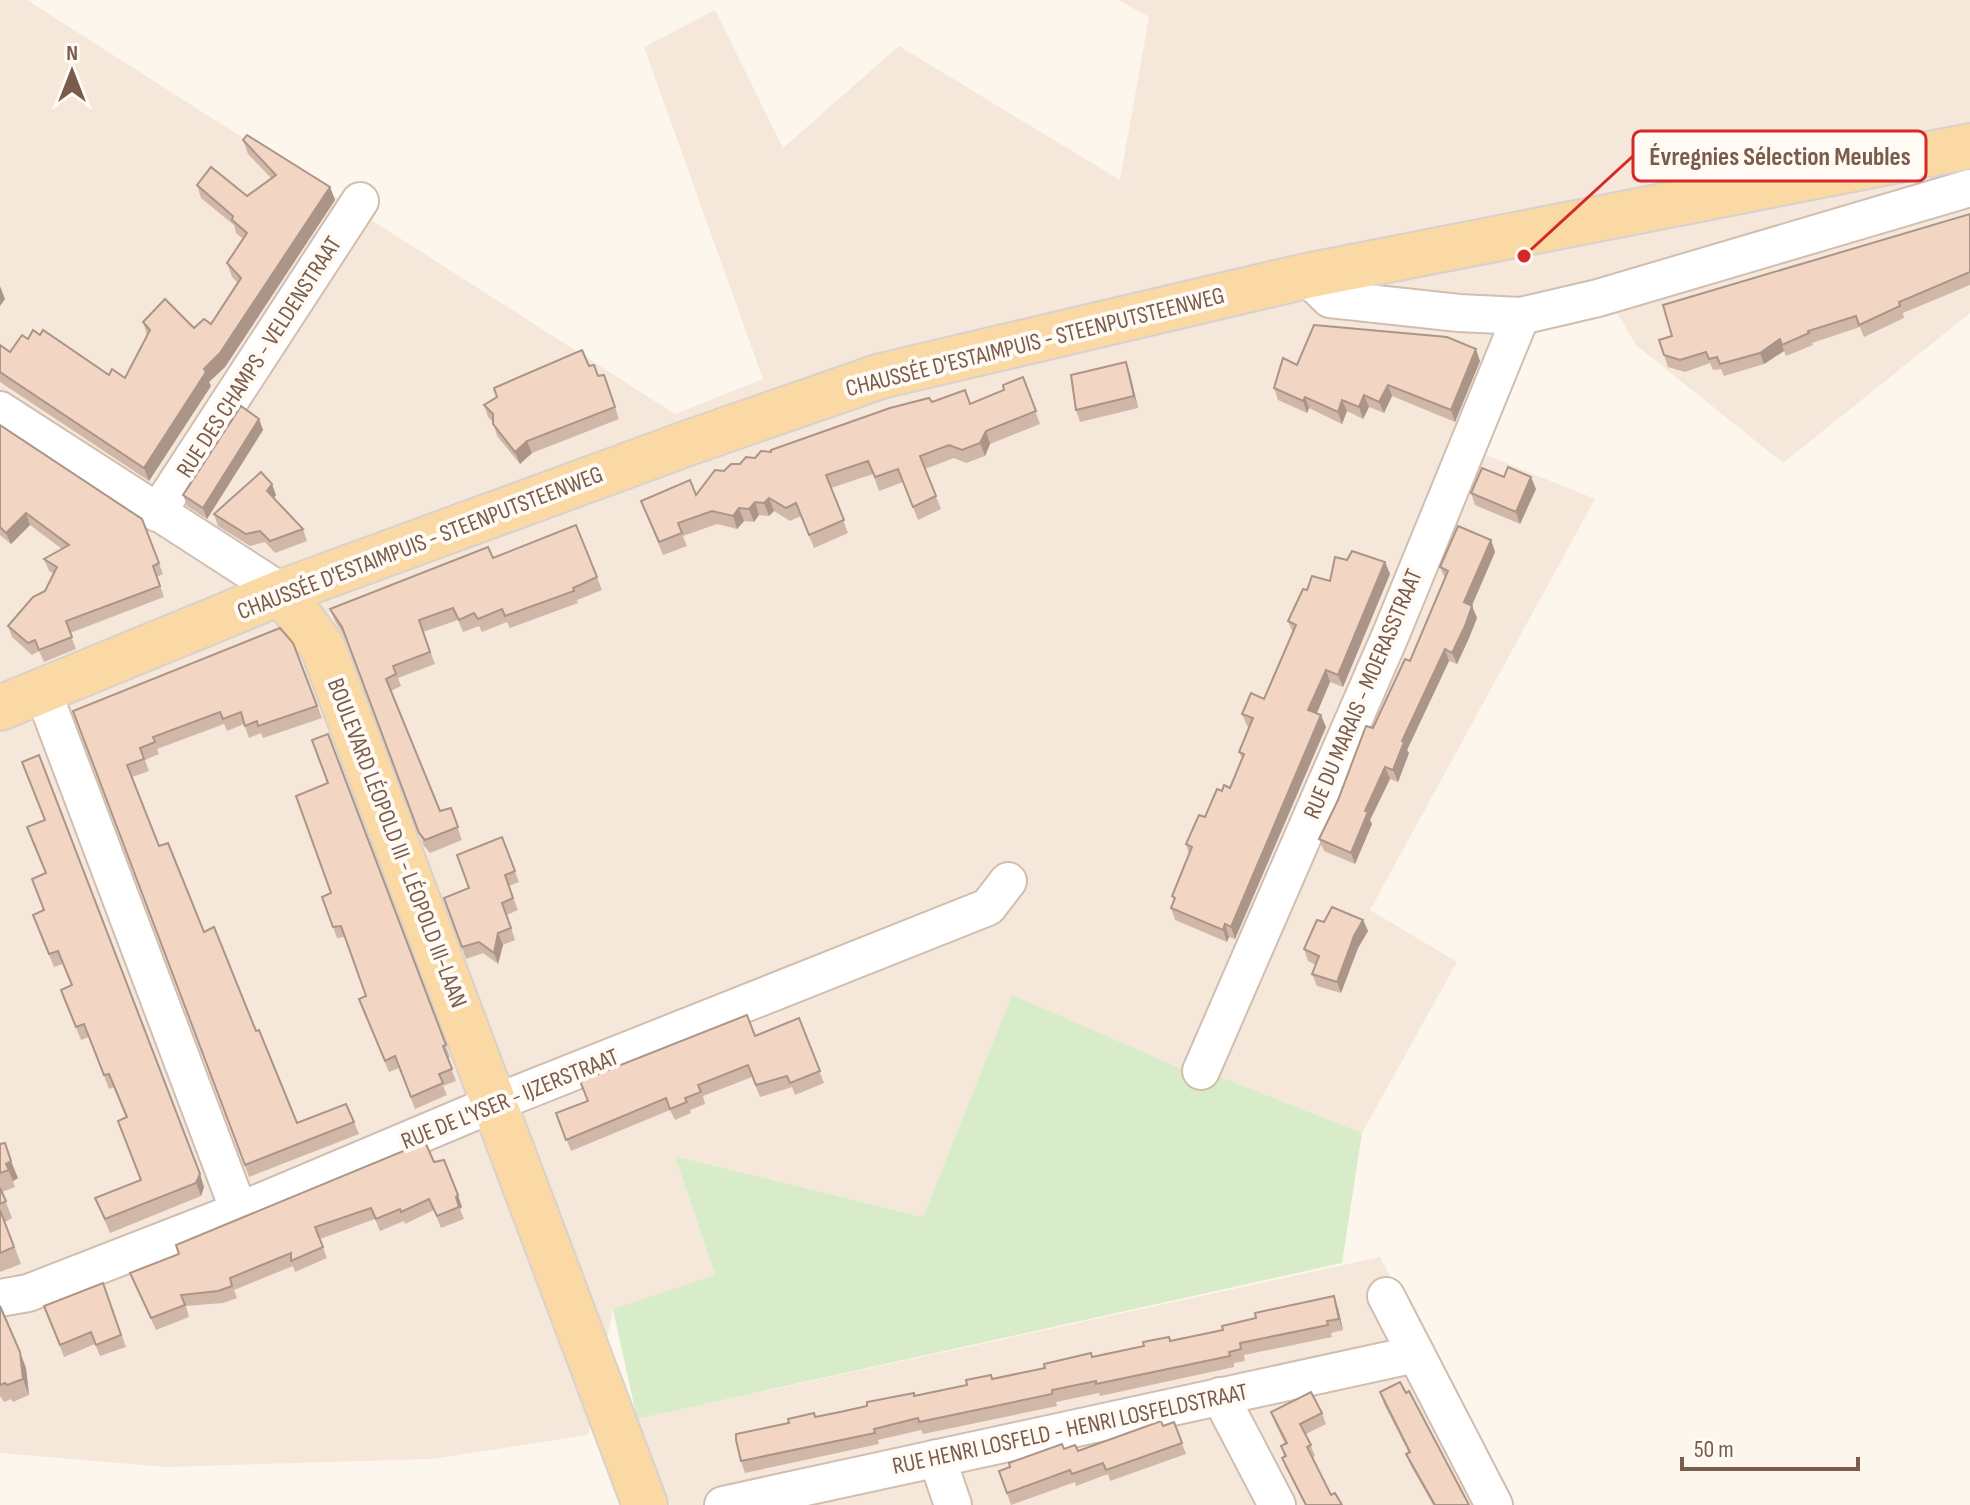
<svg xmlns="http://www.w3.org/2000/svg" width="1970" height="1505" font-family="'Sofia Sans Condensed',sans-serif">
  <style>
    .residential { fill: #f5e8da }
    .green { fill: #d8ecc9 }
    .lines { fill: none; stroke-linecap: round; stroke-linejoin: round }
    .minor-casing { stroke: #d1beb0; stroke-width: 40 }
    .major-casing { stroke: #dad1cd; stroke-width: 48 }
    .minor { stroke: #fff; stroke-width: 36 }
    .major { stroke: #fbd9a5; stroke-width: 44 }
    .wall { fill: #d1b7a8 }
    .shaded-wall { fill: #aa9588 }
    .building { fill: #f3d5c3; stroke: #aa9588; stroke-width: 2 }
    .labels { text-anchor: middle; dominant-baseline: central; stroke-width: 8; stroke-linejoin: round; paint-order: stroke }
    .street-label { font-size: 24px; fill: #7a5c4d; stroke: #fffaf3 }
    .leader { fill: none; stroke: #d62828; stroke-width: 3 }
    .callout-dot { fill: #d62828; stroke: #fffaf3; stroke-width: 3 }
    .callout { fill: #fffaf3; stroke: #d62828; stroke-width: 3 }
    .callout-label { font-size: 26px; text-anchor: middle; font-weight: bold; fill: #7a5c4d }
  </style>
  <rect width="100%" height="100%" fill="#fdf6ec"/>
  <g class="residential">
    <path d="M0,0H27L675,414L763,379L644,47L715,10L783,148L899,46L1120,180L1149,17L1118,0H1970V313L1783,463L1636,345L1611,303L1493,339L1479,452L1595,499L1370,910L1457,962L1362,1133L1211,1073L1187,1071L1012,996L923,1217L675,1156L715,1275L613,1309L588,1435L432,1459L167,1467L0,1453Z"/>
    <path d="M1380,1257L1508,1505H670L637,1419Z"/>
  </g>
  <path class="green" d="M1012,995L1187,1071L1211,1073L1362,1133L1342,1263L637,1419L613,1309L715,1275L675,1156L923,1217Z"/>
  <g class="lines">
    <g class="minor-casing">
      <g id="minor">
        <path d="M1306,276L1330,299L1459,313L1521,316L1598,298L1970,188"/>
        <path d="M0,410L282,592"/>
        <path d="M157,513L360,201"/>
        <path d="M43,692L239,1211"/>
        <path d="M1201,1071L1391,634L1521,316"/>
        <path d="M1386,1296L1494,1505"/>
        <path d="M0,1298L28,1293L239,1211L495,1103L988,907L1008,881"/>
        <path d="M1220,1396L1277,1505"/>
        <path d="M937,1458L953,1505"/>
        <path d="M723,1505L1416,1354"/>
      </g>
    </g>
    <g class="major-casing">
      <g id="major">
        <path d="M282,592L323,648L645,1505"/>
        <path d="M0,708L282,592L691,442L881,376L1306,276L1970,146"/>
      </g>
    </g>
    <use href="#minor" class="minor"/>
    <use href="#major" class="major"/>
  </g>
  <g class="wall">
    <path d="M243,140L330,187L335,200L225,367L209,382L211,386L149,481L0,382V345L10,352L28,339L109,375L125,378L147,335L143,322L194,328L211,324L238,283L232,277L227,263L243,239L236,233L234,225L201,198L197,185L247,196L271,178L248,154Z"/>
    <path d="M1970,214V285L1903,313L1904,318L1864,337L1860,327L1812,343L1813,345L1786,356L1784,351L1764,364L1724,376L1721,369L1713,370L1710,363L1685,372L1668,367L1659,340Z"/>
    <path d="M1480,361L1455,422L1392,396L1384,413L1369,407L1363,419L1347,411L1342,424L1309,408L1307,413L1278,400L1274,388L1297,365Z"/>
    <path d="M589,366L598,376L604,375L619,419L532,453L520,464L497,436L493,422L488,417L484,405Z"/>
    <path d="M1130,374L1138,408L1080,422L1076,410Z"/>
    <path d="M1023,377L1040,424L990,444L985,456L966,463L954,458L925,469L941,509L918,520L903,482L879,491L873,474L831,488L848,533L814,548L801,516L790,521L774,511L769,516L759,515L754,522L744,521L737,529L717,524L683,536L687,546L663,555L641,501L696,495L724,471L771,452L932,402L970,404L1004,390Z"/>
    <path d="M259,419L263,430L207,519L187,506L183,495Z"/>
    <path d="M0,425L142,519L163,574L157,577L164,597L70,633L76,649L44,662L39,651L32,655L12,637L8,626L45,591L54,574L49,571L44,559L62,549L30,525L11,544L0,535Z"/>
    <path d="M1536,489L1520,524L1475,505L1471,493Z"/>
    <path d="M276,495L274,498L303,529L307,541L275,553L265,542L250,546L218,526L214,514Z"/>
    <path d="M1491,540L1495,552L1472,606L1477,618L1469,638L1457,664L1449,661L1407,750L1409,753L1398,782L1390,779L1370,820L1372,824L1355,864L1324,851L1319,839L1373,728L1410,661L1445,579L1440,567Z"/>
    <path d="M493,558L597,577L602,590L577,600L578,603L510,628L507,622L482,632L479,626L463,632L458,620L423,632L435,664L398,678L401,686L391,691L440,811L451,808L462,840L430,853L424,846L346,639L335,621L330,609Z"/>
    <path d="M1347,560L1385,562L1390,574L1343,687L1330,682L1317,713L1326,727L1235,939L1229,937L1227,942L1175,920L1171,908L1174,901L1172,896L1189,854L1186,844L1222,791L1230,788L1242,758L1239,752L1250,727L1247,726L1242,714L1264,699L1293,633L1288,621L1307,590L1330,581Z"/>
    <path d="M293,643L322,718L263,738L261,733L249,738L244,724L227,731L224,724L157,749L159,754L145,760L149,771L132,777L159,846L256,1031L297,1123L354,1122L359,1134L249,1177L73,711Z"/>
    <path d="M328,734L450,1057L447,1058L456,1081L443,1086L447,1095L415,1109L399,1068L389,1072L363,1010L366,996L345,937L337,938L322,897L331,893L328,783Z"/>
    <path d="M502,837L519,882L509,886L518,910L507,915L515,940L503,945L498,964L483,953L466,959L444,898L469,888Z"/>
    <path d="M45,873L204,1187L201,1196L110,1233L95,1198L141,1180L126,1118L114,1087L109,1089L89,1037L81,1040L61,990L72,985L63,964L54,967L33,915L44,911Z"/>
    <path d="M1363,920L1368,931L1358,948L1341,993L1317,986L1312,974L1316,965L1308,961L1304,949L1324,922Z"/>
    <path d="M799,1018L824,1083L795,1095L792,1087L760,1097L752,1077L703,1096L705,1104L690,1110L691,1113L675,1120L670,1110L571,1151L556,1113Z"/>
    <path d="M0,1144L18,1178L13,1181L15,1187L2,1192L12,1218L5,1222L21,1264L0,1272Z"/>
    <path d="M434,1162L462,1207L460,1209L464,1219L441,1228L434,1210L405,1224L404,1221L380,1231L375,1219L320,1239L327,1258L295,1272L293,1266L234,1290L237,1298L223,1303L186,1306L189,1317L156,1330L130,1273Z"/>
    <path d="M103,1283L126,1347L100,1356L95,1344L64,1357L44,1306Z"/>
    <path d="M0,1306L26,1368L29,1395L13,1402L11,1399L4,1402L0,1396Z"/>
    <path d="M1338,1308L1343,1330L1331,1333L1332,1337L1244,1355L1245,1361L1234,1363V1367L1100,1396L1099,1393L1056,1402L1057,1406L923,1434L921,1430L878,1440L879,1444L745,1473L741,1461L815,1417L1171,1341Z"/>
    <path d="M1380,1392L1469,1505H1433L1411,1466L1406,1454L1409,1453L1384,1404Z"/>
    <path d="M1271,1412L1322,1413L1326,1424L1306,1434L1315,1456L1312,1458L1331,1495L1342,1505H1305L1286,1468L1282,1458L1284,1456L1281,1446L1285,1444L1275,1423Z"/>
    <path d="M1174,1422L1186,1454L1110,1481L1108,1474L1076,1486L1075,1482L1011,1505L999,1471L1078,1451Z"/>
  </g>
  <g class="shaded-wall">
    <path d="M330,187L335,200L225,367L209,382L211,386L149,481L144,468L204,369Z"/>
    <path d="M0,286L5,299L0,306Z"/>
    <path d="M1780,339L1784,351L1764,364L1760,353Z"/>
    <path d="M1476,349L1480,361L1455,422L1451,410Z"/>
    <path d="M1126,362L1130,374L1138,408L1134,396Z"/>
    <path d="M1388,385L1392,396L1384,413L1379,402Z"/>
    <path d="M1364,395L1369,407L1363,419L1359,407Z"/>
    <path d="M1305,397L1309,408L1307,413L1303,401Z"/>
    <path d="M1342,400L1347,411L1342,424L1338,412Z"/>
    <path d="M259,419L263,430L207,519L203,508Z"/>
    <path d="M986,431L990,444L985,456L980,443Z"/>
    <path d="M527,441L532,453L520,464L515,452Z"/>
    <path d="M1531,477L1536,489L1520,524L1516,512Z"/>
    <path d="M272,484L276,495L271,502L267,491Z"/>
    <path d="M769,498L774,511L769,516L764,503Z"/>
    <path d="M755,502L759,515L754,522L749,509Z"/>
    <path d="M739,508L744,521L737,529L733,516Z"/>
    <path d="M26,513L30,525L11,544L6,533Z"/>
    <path d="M1491,540L1495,552L1468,614L1464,602Z"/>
    <path d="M1385,562L1390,574L1343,687L1338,675Z"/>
    <path d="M1472,606L1477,618L1469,638L1457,664L1452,653Z"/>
    <path d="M1445,649L1449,661L1407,750L1409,753L1398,782L1393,770L1402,741Z"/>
    <path d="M1326,670L1330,682L1313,722L1308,710Z"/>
    <path d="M1321,715L1326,727L1235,939L1231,927Z"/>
    <path d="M1385,767L1390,779L1370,820L1372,824L1355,864L1351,853L1365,811Z"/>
    <path d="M1363,920L1368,931L1358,948L1341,993L1337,982L1354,936Z"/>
    <path d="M1225,924L1229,937L1227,942L1223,930Z"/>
    <path d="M498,933L503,945L498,964L494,953Z"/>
    <path d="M11,1161L18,1178L13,1181L6,1164Z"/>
    <path d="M200,1174L204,1187L201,1196L196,1183Z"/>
    <path d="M458,1195L462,1207L460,1209L456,1197Z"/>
    <path d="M1334,1296L1338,1308L1343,1330L1339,1319Z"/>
    <path d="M20,1352L26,1368L29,1395L23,1379Z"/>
  </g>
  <g class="building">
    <path d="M247,135L330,187L220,353L204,369L206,372L144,468L0,372V345L10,352L22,335L28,339L33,330L40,335L43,330L109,375L112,369L125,378L150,330L143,322L165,299L194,328L204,319L211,324L241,278L227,263L247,233L232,220L233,216L197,185L211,167L247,196L276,175L243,140Z"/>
    <path d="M1970,214V272L1899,302L1900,306L1859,325L1856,316L1808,331L1809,333L1782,345L1780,339L1760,353L1720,364L1717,357L1709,359L1706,352L1680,360L1664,355L1659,340L1672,336L1663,305Z"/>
    <path d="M1314,325L1447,337L1476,349L1451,410L1388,385L1379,402L1364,395L1359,407L1342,400L1338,412L1305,397L1303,401L1274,388L1283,358L1297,365Z"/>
    <path d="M582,350L589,366L594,365L598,376L604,375L615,407L527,441L515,452L493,424V414L484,405L497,397L494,388Z"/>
    <path d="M1126,362L1134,396L1076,410L1071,375Z"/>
    <path d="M1023,377L1036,411L986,431L980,443L962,450L949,445L920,456L936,496L913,507L898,469L875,477L868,461L826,475L844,520L809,535L796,503L786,508L769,498L764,503L755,502L749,509L739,508L733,516L712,511L678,523L682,533L659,542L641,501L690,480L696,495L715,470L724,471L731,464H740L746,457L755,458L761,451L771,452V450L890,408L929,398L932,402L965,390L970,404L1004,390L1003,385Z"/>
    <path d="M241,406L259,419L203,508L183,495Z"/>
    <path d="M0,425L142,519L159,563L153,566L160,586L66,621L72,637L39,650L35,640L28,643L8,626L33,597L45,591L57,567L44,559L69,545L26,513L6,533L0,527Z"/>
    <path d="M1508,467L1531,477L1516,512L1471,493L1482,468L1504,477Z"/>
    <path d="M261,472L272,484L267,491L303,529L270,541L260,531L246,534L214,514Z"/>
    <path d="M576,525L597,577L573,588L574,591L505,616L502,609L478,619L474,613L459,620L453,608L419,620L430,652L393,666L396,674L386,679L440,811L451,808L458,827L425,840L419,833L342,627L330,609L488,547L493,558Z"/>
    <path d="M1458,526L1491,540L1464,602L1472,606L1465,626L1452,653L1445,649L1402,741L1404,742L1393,770L1385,767L1365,811L1368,812L1351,853L1319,839L1338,800L1366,726L1373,728L1405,659L1410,661L1448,571L1440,567Z"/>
    <path d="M1352,551L1385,562L1338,675L1326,670L1308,710L1321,715L1231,927L1225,924L1223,930L1171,908L1175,898L1172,896L1192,847L1186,844L1199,815L1205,817L1217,789L1222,791L1224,785L1230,788L1244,754L1239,752L1253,718L1242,714L1251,693L1264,699L1296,625L1288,621L1303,589L1307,590L1312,576L1330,581L1335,557L1347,560Z"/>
    <path d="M280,628L293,643L317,706L258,726L257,721L245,726L241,712L223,719L220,712L153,737L155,742L140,748L144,759L127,765L159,846L168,843L204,932L214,927L256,1031L259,1030L297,1123L346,1104L354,1122L245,1165L73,711Z"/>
    <path d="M328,734L446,1045L443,1046L452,1069L439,1074L443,1083L411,1097L395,1056L385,1061L359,999L366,996L341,926L333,927L322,897L331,893L296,796L328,783L312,740Z"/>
    <path d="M39,755L200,1174L196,1183L105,1219L95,1198L141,1180L118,1121L127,1117L109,1074L104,1075L84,1024L76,1027L61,990L72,985L58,951L49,954L33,915L44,910L32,879L46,873L27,827L45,820L22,762Z"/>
    <path d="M502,837L515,871L505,875L513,898L502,903L511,928L498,933L494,953L479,942L462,947L444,898L469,888L457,855Z"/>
    <path d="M1332,907L1363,920L1354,936L1337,982L1312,974L1319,956L1304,949L1317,920L1324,922Z"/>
    <path d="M747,1015L755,1036L799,1018L820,1071L790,1083L787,1076L756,1085L748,1065L698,1085L701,1092L685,1098L687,1102L670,1109L666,1098L566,1140L556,1113L588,1101L580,1081Z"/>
    <path d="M425,1142L434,1162L444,1160L458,1195L456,1197L459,1207L437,1216L429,1199L401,1212L400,1209L376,1219L371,1208L315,1227L323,1247L291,1261V1253L230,1278L232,1286L218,1291L181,1295L185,1305L151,1318L130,1273L179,1254L176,1245Z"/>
    <path d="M5,1143L11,1161L6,1164L9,1170L0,1173V1144Z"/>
    <path d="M0,1188L6,1201L0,1204Z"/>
    <path d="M0,1210L14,1247L0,1253Z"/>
    <path d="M103,1283L121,1335L96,1345L91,1332L60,1345L44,1306Z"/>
    <path d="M1334,1296L1339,1319L1327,1321L1328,1325L1240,1343L1241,1349L1229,1352L1230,1356L1096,1384V1381L1052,1390V1394L919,1422L918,1418L874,1429L875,1433L741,1461L736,1440V1434L789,1423L788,1419L814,1413L815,1417L840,1412L867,1406V1402L914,1393V1396L967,1385L966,1380L991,1375L992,1379L1045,1368L1044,1364L1091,1353L1092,1357L1144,1346L1143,1342L1169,1337L1170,1341L1223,1330L1222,1326L1256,1318L1255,1313Z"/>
    <path d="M0,1306L20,1352L23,1379L7,1385L5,1383L0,1385Z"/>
    <path d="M1400,1382L1406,1393L1409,1391L1469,1505H1435L1406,1454L1410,1452L1380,1392Z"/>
    <path d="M1311,1392L1322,1413L1300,1424L1311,1445L1307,1447L1331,1495L1335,1493L1342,1505H1306L1282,1458L1286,1456L1281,1446L1287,1443L1271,1412Z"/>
    <path d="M1161,1421L1163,1426L1174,1422L1182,1443L1106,1470L1103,1463L1072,1474L1070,1470L1007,1493L999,1471L1010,1467L1009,1463L1062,1444L1064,1449L1075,1445L1078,1451Z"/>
  </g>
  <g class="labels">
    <g class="street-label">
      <text transform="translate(1035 342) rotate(-14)">CHAUSSÉE D'ESTAIMPUIS - STEENPUTSTEENWEG</text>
      <text transform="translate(259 357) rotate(-57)">RUE DES CHAMPS - VELDENSTRAAT</text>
      <text transform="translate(420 543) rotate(-21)">CHAUSSÉE D'ESTAIMPUIS - STEENPUTSTEENWEG</text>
      <text transform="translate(1363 694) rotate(-67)">RUE DU MARAIS - MOERASSTRAAT</text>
      <text transform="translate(397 843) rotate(69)">BOULEVARD LÉOPOLD III - LÉOPOLD III-LAAN</text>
      <text transform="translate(510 1099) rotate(-22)">RUE DE L'YSER - IJZERSTRAAT</text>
      <text transform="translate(1070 1429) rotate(-12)">RUE HENRI LOSFELD - HENRI LOSFELDSTRAAT</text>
    </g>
  </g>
  <path class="leader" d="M1524 256L1633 156"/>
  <circle class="callout-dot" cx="1524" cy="256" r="8"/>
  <rect class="callout" x="1633" y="131" width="293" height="50" rx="8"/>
  <g class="callout-label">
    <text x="1780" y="165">Évregnies Sélection Meubles</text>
  </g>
  <g transform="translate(72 72)" stroke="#fffaf3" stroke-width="6" paint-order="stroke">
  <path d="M0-6L14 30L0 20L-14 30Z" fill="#7a5c4d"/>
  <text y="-12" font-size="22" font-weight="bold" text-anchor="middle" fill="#7a5c4d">N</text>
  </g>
  <path d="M1682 1457v12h176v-12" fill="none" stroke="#7a5c4d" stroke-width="4"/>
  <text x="1694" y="1457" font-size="24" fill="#7a5c4d" stroke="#fffaf3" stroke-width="6" paint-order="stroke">50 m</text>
</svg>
